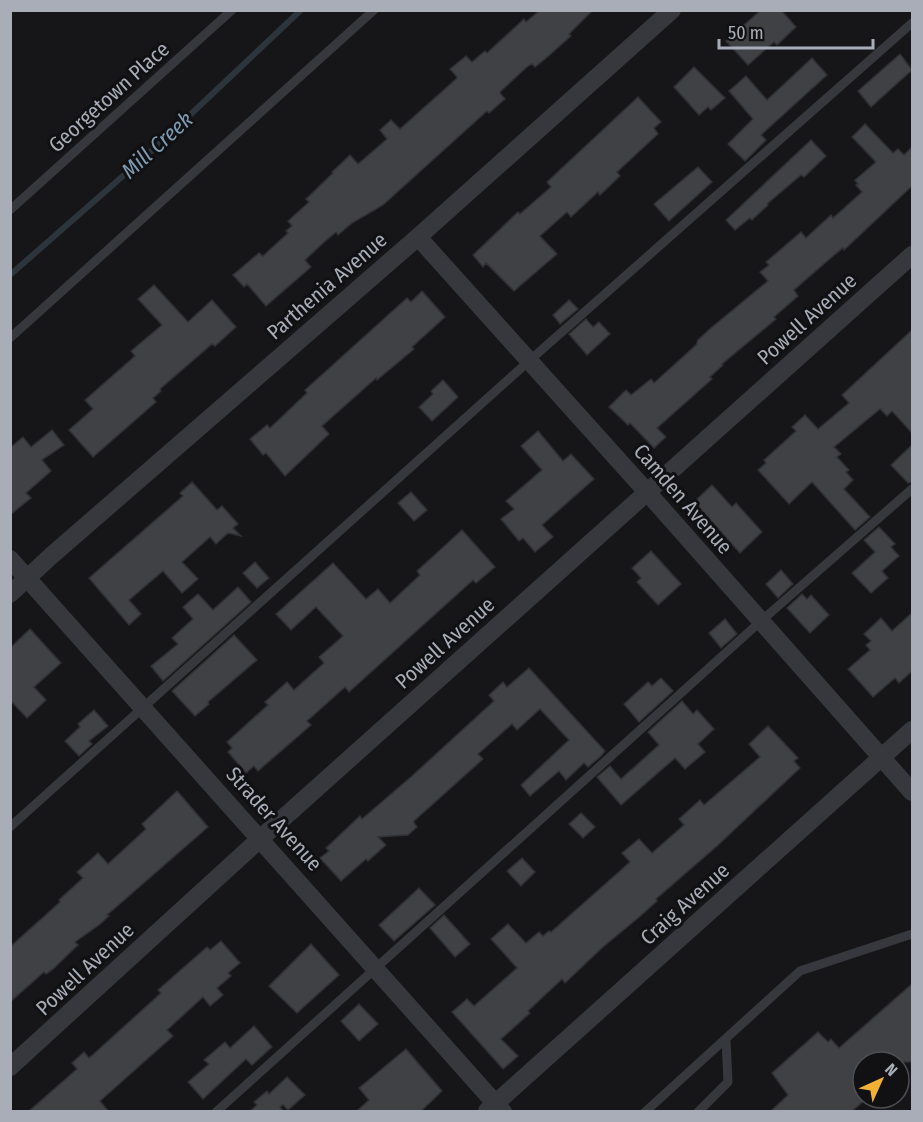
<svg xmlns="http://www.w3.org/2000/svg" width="923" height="1122" font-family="'Fira Sans Condensed',sans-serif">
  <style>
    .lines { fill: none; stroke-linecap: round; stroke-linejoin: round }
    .stream { stroke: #2c353c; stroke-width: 6 }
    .building { fill: #404145; stroke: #303034; stroke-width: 1.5 }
    .lane { stroke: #37383d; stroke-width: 9 }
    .street { stroke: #37383d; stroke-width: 18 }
    .labels { text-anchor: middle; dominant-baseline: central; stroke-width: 6; stroke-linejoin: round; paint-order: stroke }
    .street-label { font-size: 21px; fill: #a8adb8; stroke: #111113 }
    .water-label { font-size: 22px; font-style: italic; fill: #7f9bb3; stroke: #111113 }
  </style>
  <rect width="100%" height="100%" fill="#161618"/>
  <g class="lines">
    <path class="stream" d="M10,275L156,147L301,10"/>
  </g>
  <g class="building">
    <path d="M540,10H593L569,34L571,36L545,59L535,67L532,64L528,66L501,91L500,93L505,99L489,113L487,111L383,205L352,223L338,235L336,232L322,244L305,260L311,267L266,306L247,284L244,287L233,275L259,253L263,256L288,233L286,231L292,226L288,221L309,202L306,199L333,173L332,172L350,155L358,164L387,139L380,130L391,120L400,129L456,79L457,77L450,69L466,56L472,62L485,51L487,53L524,19L526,22Z"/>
    <path d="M761,10H781L796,27L777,45L774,42L748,65L726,41Z"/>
    <path d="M900,54L912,70L871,107L858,91Z"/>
    <path d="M812,58L827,75L761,135L766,140L745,161L728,144L753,119L729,91L746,76L767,100Z"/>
    <path d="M694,67L725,98L711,110L708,107L699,115L674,87Z"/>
    <path d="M638,97L661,122L654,128L658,134L617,172L620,176L600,195L598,192L571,217L567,212L540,236L557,254L514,291L486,263L483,267L473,255L518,212L520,214L551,187L547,182Z"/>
    <path d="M865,124L893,153L898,149L904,155L912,147V186L844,250L843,248L833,256L794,290L798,296L774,317L776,319L722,364L723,365L710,377L712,379L657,428L666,437L654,448L630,423L628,425L609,407L626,390L631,395L651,379L654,383L696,345L698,340L711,328L768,281L760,272L769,265L766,262L801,232L806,238L831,215L833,218L862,192L856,185L858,184L855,180L876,162L852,137Z"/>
    <path d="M811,140L826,156L804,177L801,175L767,204L768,205L752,220L750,218L735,230L726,220Z"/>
    <path d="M698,167L712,182L669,221L654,204Z"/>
    <path d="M154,285L188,322L212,300L236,327L215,346L212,344L160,389L161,391L153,398L156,402L93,457L69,430L93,409L85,400L135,356L131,351L162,325L138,299Z"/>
    <path d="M422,291L445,317L412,347L414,349L377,380L376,378L322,426L329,434L285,476L266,453L263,455L250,439L267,425L270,428L307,393L305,390L407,298L411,302Z"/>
    <path d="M569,300L578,309L560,324L553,315Z"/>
    <path d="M586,319L593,327L599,322L610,334L587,355L569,334Z"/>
    <path d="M912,330V433L892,411L887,416L880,409L834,447L841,454L837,457L849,470L846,472L853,480L844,489L870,517L855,530L812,482L789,504L758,470L766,463L764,460L796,431L792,427L805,415L818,429L849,403L842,395Z"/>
    <path d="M443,380L458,397L432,421L419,407L433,394L431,391Z"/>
    <path d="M52,430L64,445L42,460L51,471L26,493L31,498L10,515V448L23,437L31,447Z"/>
    <path d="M538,431L563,461L571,454L594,479L542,525L553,537L535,552L523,538L519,541L501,519L514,509L506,501L542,470L521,446Z"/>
    <path d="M912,445V482L908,483L891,465Z"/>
    <path d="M192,482L217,510L222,506L238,524L233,528L241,536L228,533L216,544L210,537L182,562L198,579L182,593L163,571L129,600L141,614L129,625L89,578L183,496L180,493Z"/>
    <path d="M712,485L732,507L736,503L762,532L740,553L694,502Z"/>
    <path d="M411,492L427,510L414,521L398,503Z"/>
    <path d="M879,527L895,544L891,547L899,556L882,571L888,578L871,593L852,573L875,552L864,540Z"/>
    <path d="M462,530L495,567L476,583L473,580L349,692L345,687L307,721L311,725L258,771L254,766L246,773L228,752L232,748L227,742L268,705L265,702L287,682L294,690L324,663L319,657L343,636L316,607L291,630L276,614L333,563L366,599L378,589L390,603L420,575L417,571Z"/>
    <path d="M651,551L681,584L658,605L637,582L641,578L632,568Z"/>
    <path d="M255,562L269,578L257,588L243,573Z"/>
    <path d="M781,570L793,584L778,598L766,584Z"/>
    <path d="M238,587L251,602L163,681L151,666L178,644L172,638L193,619L183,607L198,594L213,610Z"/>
    <path d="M802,594L807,599L811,595L829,615L810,633L787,608Z"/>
    <path d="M912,613V671L899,683L895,678L873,697L848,669L870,650L866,645L871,641L864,634L881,618L892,631Z"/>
    <path d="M725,619L737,634L721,648L709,633Z"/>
    <path d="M30,629L61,663L34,687L46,700L27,718L10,700V648Z"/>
    <path d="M234,635L257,660L208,702L209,704L195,716L172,691Z"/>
    <path d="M529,668L605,751L601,756L588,767L584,763L566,780L559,771L530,796L521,785L569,740L540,709L517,730L512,724L478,754L483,759L414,821V823L417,827L408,835L378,837L386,845L368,861L366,859L341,881L320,858L329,851L326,848L360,816L362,819L412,776L494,701L489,695L503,682L507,687Z"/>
    <path d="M661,678L673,691L639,722L624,704L648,682L652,686Z"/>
    <path d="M682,701L693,714L697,710L714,729L698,744L705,752L685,769L675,758L621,805L597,777L610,766L621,779L659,745L648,732Z"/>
    <path d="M94,710L108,726L89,741L92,744L79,756L65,741L80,727L78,724Z"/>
    <path d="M768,726L798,758L794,761L800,768L717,846L656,899L657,901L638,918L603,947L565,983L562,979L528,1011L530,1013L501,1039L518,1056L503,1069L452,1012L467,999L474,1006L517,968L491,939L508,924L526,943L539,932L543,936L549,931L551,932L630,862L622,853L639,839L652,853L684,825L679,819L700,800L704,805L760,757L749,744Z"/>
    <path d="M177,791L208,827L107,915L109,916L99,925L75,942L78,945L53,969L46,974L44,972L10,1002V947L60,902L59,900L83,878L77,872L98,853L108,864L146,829L142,824Z"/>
    <path d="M581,813L595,827L583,838L569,824Z"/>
    <path d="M522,858L535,872L521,886L507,871Z"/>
    <path d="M419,888L435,905L394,941L379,925Z"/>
    <path d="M444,915L470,944L455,957L430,928Z"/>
    <path d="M221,941L240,963L228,973L231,976L217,988L223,995L210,1006L203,997L167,1030L173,1036L100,1101L109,1112H28L77,1069L72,1063L84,1052L89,1058L97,1051L161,993L158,990L207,947L210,950Z"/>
    <path d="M311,944L339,975L297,1013L269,986Z"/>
    <path d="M912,984V1062H863V1079L854,1087L866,1099L851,1112H770L788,1095L772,1073L818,1032L828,1042L831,1039L839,1048Z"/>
    <path d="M359,1004L378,1024L359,1041L341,1021Z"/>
    <path d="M254,1026L272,1047L252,1065L246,1059L203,1099L188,1082L209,1064L204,1060L225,1042L230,1048Z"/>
    <path d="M406,1049L442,1091L420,1112H356L369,1100L359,1088Z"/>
    <path d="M287,1077L305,1095L288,1110L283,1105L280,1107L284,1112H249L257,1105L254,1102L267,1091L269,1094Z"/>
  </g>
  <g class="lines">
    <g class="lane">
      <path d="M10,210L232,10"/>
      <path d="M10,338L374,10"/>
      <path d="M10,827L529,361L912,23"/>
      <path d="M216,1112L761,621L912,489"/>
      <path d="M645,1112L800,971L912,934"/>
      <path d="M698,1112L728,1082L726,1040"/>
    </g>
    <g class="street">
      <path d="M418,237L647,492L912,792"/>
      <path d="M10,559L503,1112"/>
      <path d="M10,594L51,556L418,237L672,10"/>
      <path d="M10,1067L261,838L912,255"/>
      <path d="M487,1111L912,730"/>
    </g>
  </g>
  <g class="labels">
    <g class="street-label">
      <text transform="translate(109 97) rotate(-42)">Georgetown Place</text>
      <text transform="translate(327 286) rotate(-41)">Parthenia Avenue</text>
      <text transform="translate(807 319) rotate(-42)">Powell Avenue</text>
      <text transform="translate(683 499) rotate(49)">Camden Avenue</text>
      <text transform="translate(445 643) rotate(-42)">Powell Avenue</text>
      <text transform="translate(274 819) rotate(48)">Strader Avenue</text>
      <text transform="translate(685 904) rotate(-42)">Craig Avenue</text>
      <text transform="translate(85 969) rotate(-43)">Powell Avenue</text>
    </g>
    <g class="water-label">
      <text transform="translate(157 145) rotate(-42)">Mill Creek</text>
    </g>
  </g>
  <rect width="923" height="1122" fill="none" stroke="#a8adb8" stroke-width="24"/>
  <g transform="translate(881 1080) rotate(45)"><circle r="28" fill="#111113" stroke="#4d4f55" stroke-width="1.5"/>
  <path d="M0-4.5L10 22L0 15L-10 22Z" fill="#f2b134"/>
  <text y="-9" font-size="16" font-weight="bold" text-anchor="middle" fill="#a8adb8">N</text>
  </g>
  <path d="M719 39v9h154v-9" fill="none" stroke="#a8adb8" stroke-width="3"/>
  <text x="728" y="39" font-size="18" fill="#a8adb8" stroke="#111113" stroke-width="4.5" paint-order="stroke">50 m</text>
</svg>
